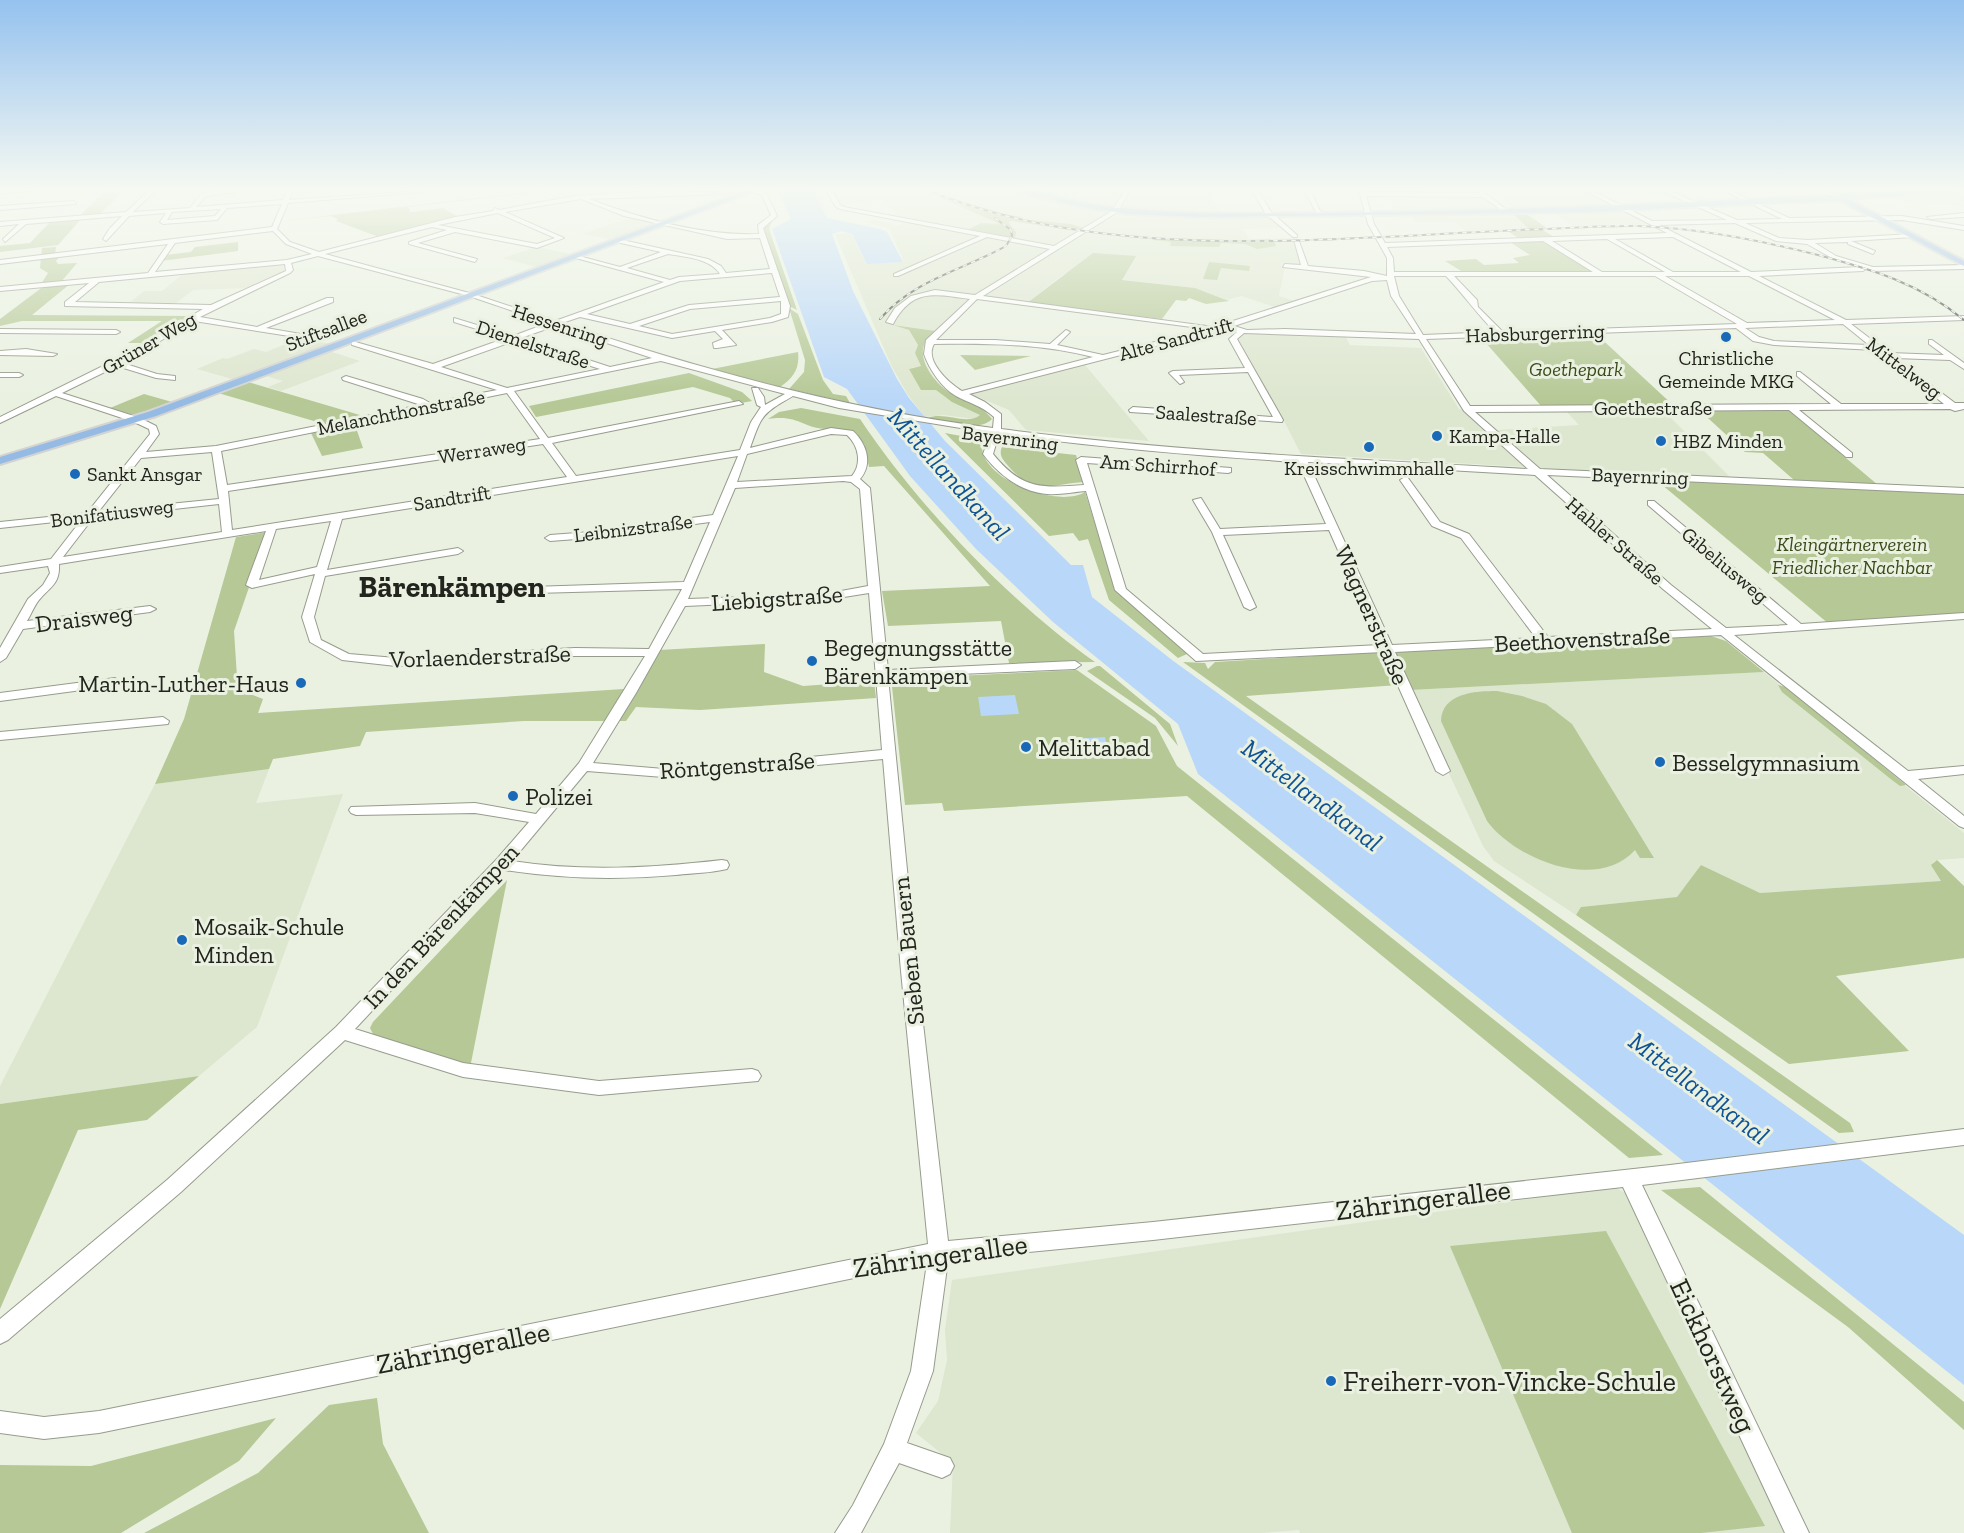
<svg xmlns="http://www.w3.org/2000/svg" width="1964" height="1533" font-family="'Zilla Slab',serif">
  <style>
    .built { fill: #dde6cf }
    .green { fill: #b5c895 }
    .water { fill: #b9d7f9 }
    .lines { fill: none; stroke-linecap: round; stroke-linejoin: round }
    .minor-casing { stroke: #969c8d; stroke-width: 2 }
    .major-casing { stroke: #d3d3d2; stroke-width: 4 }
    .minor { fill: #fff; fill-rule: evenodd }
    .major { fill: #95bbe4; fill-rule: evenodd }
    .rail-casing { stroke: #4a4d45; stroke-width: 2 }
    .rail { stroke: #eaf1e1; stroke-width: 1.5; stroke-dasharray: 4.5; stroke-linecap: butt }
    .poi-dot { fill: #1969b8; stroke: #eaf1e1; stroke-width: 2 }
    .labels { text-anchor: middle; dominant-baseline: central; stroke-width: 6; stroke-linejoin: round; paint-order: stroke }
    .far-street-label { font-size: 20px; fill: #22241e; stroke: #eaf1e1 }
    .far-poi-label { font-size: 20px; fill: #22241e; stroke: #eaf1e1; text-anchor: start }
    .far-park-label { font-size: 20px; font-style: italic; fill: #3a4a19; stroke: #eaf1e1 }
    .street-label { font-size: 24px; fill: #22241e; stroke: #eaf1e1 }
    .poi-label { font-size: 24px; fill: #22241e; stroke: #eaf1e1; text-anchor: start }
    .water-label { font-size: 26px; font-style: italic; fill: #0f5395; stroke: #eaf1e1 }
    .near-street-label { font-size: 28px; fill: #22241e; stroke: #eaf1e1 }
    .near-poi-label { font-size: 28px; fill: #22241e; stroke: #eaf1e1; text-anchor: start }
    .district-label { font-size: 30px; font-weight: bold; fill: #22241e; stroke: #eaf1e1 }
  </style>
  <rect width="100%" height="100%" fill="#eaf1e1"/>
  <g class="built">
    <path d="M831,187H1006L1036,198L1108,212L1055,247L891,216L897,213L882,200L840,205Z"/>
    <path d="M1024,187H1125L1113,205L1102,206L1056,197Z"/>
    <path d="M1164,187H1214L1211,200L1219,211L1160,210L1123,206L1130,196L1160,198Z"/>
    <path d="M1577,187L1613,206L1512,208L1488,189Z"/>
    <path d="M1964,191V207L1945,204L1916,205L1889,197Z"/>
    <path d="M1447,195H1479L1495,208L1394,209L1390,200L1449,201Z"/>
    <path d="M1615,210L1624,212L1650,225L1575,227L1551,211Z"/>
    <path d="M1406,213H1512L1529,229L1466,231L1454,222H1416Z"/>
    <path d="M1118,214L1270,216L1283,228L1243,229L1250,239L1295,238L1300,267L1285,266L1279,296L1298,302L1278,308L1241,296L1227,300L1195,288L1065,273L1027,303L978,297L1056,248Z"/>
    <path d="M633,217L660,223L616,240L582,234Z"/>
    <path d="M873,220L899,225L910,221L1049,249L977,294L936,331L895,325L909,330L918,345L922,366L910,368L946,398L972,410L980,415L978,417L973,419L944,415L925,417L908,395L891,365L835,234H851L867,264L904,262L889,228L866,222Z"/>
    <path d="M536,247L576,255L540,268L503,258Z"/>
    <path d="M276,265L283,266L286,270L248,288L193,290L174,305L129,303L144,291H162L183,274Z"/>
    <path d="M1272,332L1345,336L1350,345L1421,348L1459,409L1476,411L1497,430L1579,425L1564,409L1661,408L1732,479L1301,454L1283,419L1237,339L1242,335Z"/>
    <path d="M300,338L337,345L326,350L360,361L281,391L268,387L283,381L259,374L239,381L197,369L223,358L227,359L254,349L266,352Z"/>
    <path d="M1085,365L1149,441L1026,430L1009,410L968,393Z"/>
    <path d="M1764,672L1964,833V858L1937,860L1933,862L1942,881L1760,893L1701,865L1677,897L1581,907L1576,915L1494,861L1483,846L1410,690Z"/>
    <path d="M269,769L256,803L343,794L257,1027L199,1076L0,1104V1086L155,784Z"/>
    <path d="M1614,1187L1633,1197L1790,1533H1300L1299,1530L1261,1533H950L953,1463L916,1433L938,1401L947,1360L945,1330L952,1280Z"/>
  </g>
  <g class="green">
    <path d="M109,187H127L98,216L77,218Z"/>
    <path d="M567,187L577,188L408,207L411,212L443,208L458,217L379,237L336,221L338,219L330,216L283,221Z"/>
    <path d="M939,194L1003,214L1022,217L1020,219L1071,224L1084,228L1069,230L1012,221L1008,222L1016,232L1015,239L967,230L981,223L1000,224L934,195Z"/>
    <path d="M1512,213H1525L1547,228L1541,229L1556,238L1543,239L1598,273L1466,274L1445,261L1476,259L1484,265L1519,263L1513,258L1530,255L1510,242L1523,241L1506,230L1528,228Z"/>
    <path d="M773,218L769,229L797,310L789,306L763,228Z"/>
    <path d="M81,219L58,245L0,252V246L30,243L51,221Z"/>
    <path d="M1154,238L1274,241L1276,246L1257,249L1245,244L1221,243L1219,247L1170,246L1171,242L1153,240Z"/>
    <path d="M238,242V251L161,261L165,255L191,252L195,247Z"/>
    <path d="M56,247L55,255L60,256L56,261L58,264L77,263L61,282L41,284L48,273L40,268L42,248Z"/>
    <path d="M1093,253L1136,256L1122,280L1195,288L1229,301L1206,304L1189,298L1186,301L1176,300L1162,319L1027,303Z"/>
    <path d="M1209,262L1250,266L1249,271L1221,268L1217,280L1203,279Z"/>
    <path d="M70,284L32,315L193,316L146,343H128L162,321H22L0,326V319L44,286Z"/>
    <path d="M789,308L798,314L823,380L833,394L846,396L850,403L789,389L804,372L805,360Z"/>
    <path d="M893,325L936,331C933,334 928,337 926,341C915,358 935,383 949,392C963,402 981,404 992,419C979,433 945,421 928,418C944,411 968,426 980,415L952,402L936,390H921L909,369L921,366L915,353L918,345L909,330Z"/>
    <path d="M1594,332L1674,406L1542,407L1479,335Z"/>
    <path d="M798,352C800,369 793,378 780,387L712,369Z"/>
    <path d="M960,355L1031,356L975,370Z"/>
    <path d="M689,373L742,392L752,401L736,404L730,398L693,387L536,417L529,406Z"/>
    <path d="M248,382L370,418L331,426L218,393Z"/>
    <path d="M144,394L172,402L134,415L110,408Z"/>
    <path d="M801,408L860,419C918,506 1009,601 1095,662L1009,663L1001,621L888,626L882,591L990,586L884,466L869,467L864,444L855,432C845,429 836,429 826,429C803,428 798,414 768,419L779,412Z"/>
    <path d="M1697,408L1790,411L1878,485L1794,480L1763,453L1745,452Z"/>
    <path d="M355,425L363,448L322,456L311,433Z"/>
    <path d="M945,433L972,438L982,444C979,479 1058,509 1085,492L1116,590L1187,654L1178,658L1109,600L1088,539L1079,541L1073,533L1049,536Z"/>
    <path d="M1002,447L1076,455L1084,482C1052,484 1035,496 1010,468C1004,461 998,456 1002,447Z"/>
    <path d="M1655,479L1964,493V614L1829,624Z"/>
    <path d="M268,532L234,631L237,677L243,691L263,699L258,713L639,688L659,650L765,644L764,672L803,686L874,681L876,698L700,710L636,707L626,721H524L366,732L360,746L273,759L269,769L155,784L184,719L236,537Z"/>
    <path d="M1711,636L1726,641L1764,672L1410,690L1393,655L1402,650Z"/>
    <path d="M1379,652L1386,656L1398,685L1246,696L1850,1123L1854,1132L1839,1133L1183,662L1205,663L1208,669L1215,662Z"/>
    <path d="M1097,666H1100L1170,724L1178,746L1155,718L1087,671Z"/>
    <path d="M1077,670L1156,726L1177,766L1663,1155L1629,1158L1187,796L944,811L942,803L905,805L892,687L894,682L916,678Z"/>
    <path d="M1778,685L1786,687L1906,785L1900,786L1892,780L1782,692Z"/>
    <path d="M1497,691L1522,696L1546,704L1572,724L1654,858H1640L1635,850C1597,892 1516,860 1487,821L1441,721C1442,693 1475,691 1497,691Z"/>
    <path d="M1937,860L1964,886V958L1836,976L1909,1051L1789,1064L1576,915L1581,907L1677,897L1701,865L1760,893L1941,881L1931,865Z"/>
    <path d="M507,880L470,1068L374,1036L370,1028L373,1022Z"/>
    <path d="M199,1076L147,1120L78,1130L0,1309V1104Z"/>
    <path d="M1700,1187L1964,1402V1430L1848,1327L1661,1190Z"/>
    <path d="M1606,1231L1765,1526L1701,1533H1572L1450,1246Z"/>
    <path d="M377,1398L383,1444L429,1533H144L258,1473L329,1405Z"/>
    <path d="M276,1418L239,1461L121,1533H0V1465L91,1466Z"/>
  </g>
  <g class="water">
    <path d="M776,187H811L827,218L880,229L887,232L903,262L867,264L852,234L841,231L832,234L853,291L897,379L909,398L945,441L1071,565H1083L1092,597L1172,660L1964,1235V1385L1198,774L1178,724L1053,622L976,549L910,476L847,389L824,377L772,229L791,219Z"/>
    <path d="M1015,695L1019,714L981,716L978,697Z"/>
    <path d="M1105,737L1108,750L1075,752L1071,739Z"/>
  </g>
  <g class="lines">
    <g class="minor-casing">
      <g id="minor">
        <path d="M48,187H87L0,193V189Z"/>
        <path d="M153,187H159L133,212L190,208L202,193L233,189L235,192L206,196L196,207L283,200L289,187H295L289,200L480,187L288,203L277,229L290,242L319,252L455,217L493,211L495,208L499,210L574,196L657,191L749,193L589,199C642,219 702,236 759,234L758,225L771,215L762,195L748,191L751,189L766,193L777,216L763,228L790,306L788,317L772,322L722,330L736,345L717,348H714L713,343L723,339L715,331L672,338L580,317L562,323C703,370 845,409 993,428L994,417C982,406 969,403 956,396C942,388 929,369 924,354L926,340L970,299C935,294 912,288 893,324L886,322L895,308L911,296L935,290L975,295L1050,249L987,237L898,276H894V274L980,236L840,209L836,207L824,187H830L840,205L844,207L1054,246L1112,211L1127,187H1133L1116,213L983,296L1214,327L1371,277L1283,267L1285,264L1301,265L1294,240L1299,241L1308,266L1364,271L1387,276V258L1368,224L1358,187H1364L1365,192L1479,193L1475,190L1478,188L1506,209L1501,210L1483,197L1366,196L1374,224L1385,243L1667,233L1578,187H1585L1652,221L1727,220L1653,187H1661L1737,220L1782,219L1755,206L1757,203L1789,218L1902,216L1964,226V230L1902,220L1745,223L1779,238L1808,240L1912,234L1914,237L1851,241L1875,251L1873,254L1848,244V242L1815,243L1836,256L1873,267L1964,265V269L1873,271L1866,269L1863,271L1759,276L1846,320L1964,316V320L1851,324L1889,353L1944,355L1929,344V340H1932L1964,363V369L1950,360L1895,358L1955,403H1964V409L1955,411L1950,409L1799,410L1852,453V457H1846L1789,410L1475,412L1540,469L1964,488V494L1547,475L1671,585L1726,628L1788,625L1648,505V501H1654L1801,624L1964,613V619L1734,635L1908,771L1964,766V774L1918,779L1964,816V828L1959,826L1721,635L1395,652L1450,771L1443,775L1436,771L1383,652L1196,661L1115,590L1086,491C1073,492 1060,495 1047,494C1021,492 999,475 983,454L991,433L839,408L793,396C762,414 762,414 750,448L831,428L853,431C867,444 873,464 860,479L870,488L888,670L1075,661L1081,665L1075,669L888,677L917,971L948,1241L1153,1222L1670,1165L1964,1129V1145L1642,1185L1809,1533H1785L1623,1187L1153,1240L948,1260L933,1371L907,1443L950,1458L954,1466L950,1474L942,1478L899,1463L861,1533H835L853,1505L884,1444L911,1371L927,1263L99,1433L44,1439L0,1433V1411L44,1417L99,1411L928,1244L901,971L883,759L676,778L587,771L512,861C582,872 652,868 722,860L727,861L729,865L727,869C711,873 693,873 676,875C619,880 562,879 504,870L355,1029L463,1063L599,1081L752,1069L758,1071L761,1076L758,1081L599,1095L463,1077L345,1040L181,1192L8,1340L0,1344V1319L167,1180L336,1027L496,860L529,822L475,813L356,815L351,813L349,810L351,807L475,803L536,814L579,763L645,656H575L396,666L342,660L310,642L302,617L315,574L252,588L246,585L266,531L59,564C60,584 51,586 39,600C34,606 31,615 27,621L150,606L156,609L150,612L23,629L6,658L0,662V648L28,599L43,585L50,573L48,566L0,573V567L51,559L82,519L0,528V522L87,513L150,434L149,429L134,422L56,396L0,423V417L113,361L203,309L65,306V302L89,283L0,291V287L148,273L168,244L0,264V260L272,227L282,204L227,208L217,220L163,224L160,222L166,213L129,216L106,241L103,239L110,228L122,216L26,224L5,242L3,239L19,224L0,226V222L126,212ZM581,199L624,216L727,239L760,238L770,269L726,273L721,266L708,259L618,239L616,242L661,252L620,267L575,255L572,257L664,282L555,321L473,294L325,254L432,227L447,230L409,242V244L475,262L477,259L418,243L455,232L537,248L564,238L505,212ZM221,209L215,216L167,220L172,212ZM498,213L555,238L537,244L438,225ZM1735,223L1776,241L1807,244L1832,258L1860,267L1751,272L1659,225ZM273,231L286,244L312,254L287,260L155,272L175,243ZM1672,237H1673L1741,272H1673L1615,239ZM1607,239L1665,272H1602L1552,241ZM1543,241L1593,272H1394L1393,258L1387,247ZM668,254C685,257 710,258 720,274L679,277L670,280L627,268ZM318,256L469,296L548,323L513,336L454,318V322L506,338L433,364L352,341V345L497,390L430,403L423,399L346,376L342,378L343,380L421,405L216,446L146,452L159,434L156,426L140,418L62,393L117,366L156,378L175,380V376L157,374L123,363L194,321L321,341L322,339L318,337L266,328L333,302V298H327L257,327L200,317L290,273L293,270L291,263ZM285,264L286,271L211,305L75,302L99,282ZM772,273L780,297L689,305L630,324L587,314L680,281ZM1394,276H1446C1464,295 1477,314 1495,332L1423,335L1399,296ZM1454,276H1655L1737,324L1503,332L1478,307L1477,300ZM1665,276H1749L1835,320L1747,323ZM1387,280L1391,296L1416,334L1285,329L1247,330L1234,326L1372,281ZM977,299L1207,329L1103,355L1057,345L1070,332L1066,330L1050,344L995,340H936ZM781,301V314L770,318L672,334L639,326L690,309ZM1843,324L1869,345L1774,341L1759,337L1745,328ZM555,326L652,358L610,367L521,338ZM1226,328L1237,332L1229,339L1245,368L1173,371L1169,373L1180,384L1184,382L1179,375L1248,372L1273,417L1133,407L1129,410L1130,412L1282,422L1283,420L1237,339L1244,333L1419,339L1464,411L1528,469C1352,459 1176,452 1001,429V414L985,402L969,394ZM1736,328L1753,341L1774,345L1876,350L1944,404H1841L1800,372H1797V376L1831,404L1470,406L1426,339ZM514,341L600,369L507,388L441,367ZM934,344C988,343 1041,344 1093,357L962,391C949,383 924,361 934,344ZM661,361L785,394L765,405L764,397L758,388H752L757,405L761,407L751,422L740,450L576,476L552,443L743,404L739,401L548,438L514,391ZM507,393L540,439L227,485L221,451ZM831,434L847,435C859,446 862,464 852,476L737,482L747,454ZM999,434C1099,447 1198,456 1298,462L1326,524L1220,529L1201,498L1193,500L1212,532L1244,607L1250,610L1256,607L1223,535L1329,530L1380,645L1203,654L1126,589L1087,463L1228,473L1231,472V468L1081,457L1076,460L1084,485C1042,488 1022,490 993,454ZM543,444L567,477L232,530L228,491ZM212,452L219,499L99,511L141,458ZM738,456L713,515L590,532L550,535L545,538L550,541L590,538L710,522L684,582L503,588L497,591L503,594L682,589L649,649L575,648L396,658L349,654L321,640L314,617L325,576L458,554L463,551L458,548L327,570L342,519ZM1308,462L1535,475L1663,589L1712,629L1548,637L1469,534L1440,522L1408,478L1405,477L1400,480L1432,526L1461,538L1536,638L1392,645ZM843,481L851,482L860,489L868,586L825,594L688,599L735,488ZM219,504L222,532L63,557L93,518ZM331,521L317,567L259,580L276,529ZM869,593L882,750L676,770L593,763L636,693L685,606L825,600Z"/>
        <path d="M1250,187H1256L1271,212L1297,235V237H1293L1266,214Z"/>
        <path d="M1306,187H1312L1311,192L1321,213L1316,212L1305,192Z"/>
        <path d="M1718,187H1725L1753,202L1748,203Z"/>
        <path d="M1809,187H1817L1842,197L1837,198Z"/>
        <path d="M74,201L76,204L0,210V206Z"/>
        <path d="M1964,213V217L1930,219L1927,217Z"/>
        <path d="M0,329L116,330L120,332L116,334L0,333Z"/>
        <path d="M26,349L57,354L53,356L0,355V351Z"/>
        <path d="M0,373H19L23,375L19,377H0Z"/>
        <path d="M115,678L121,682L119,685L0,701V693Z"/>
        <path d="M163,717L169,721L168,724L0,740V732Z"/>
      </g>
    </g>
    <g class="major-casing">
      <g id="major">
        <path d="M756,187H765L156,416L0,464V457L148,412Z"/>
        <path d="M1009,187C1033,187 1059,199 1084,203C1123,210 1163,212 1204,213C1457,215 1711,203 1964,187V191L1848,199L1964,261V266L1839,200L1584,212L1204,217L1130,214L1083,207L1033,196Z"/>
      </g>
    </g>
    <use href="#minor" class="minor"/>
    <use href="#major" class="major"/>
    <g class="rail-casing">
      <g id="rail">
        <path d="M920,187C1101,265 1328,238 1520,230C1560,229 1599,225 1638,226C1699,228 1759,240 1818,255C1871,269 1921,284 1964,320"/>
        <path d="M880,319C913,280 963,270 1006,246L1012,236L1011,230L995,218"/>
      </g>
    </g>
    <use href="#rail" class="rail"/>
  </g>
  <linearGradient id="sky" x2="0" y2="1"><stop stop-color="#95c2ef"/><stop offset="0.47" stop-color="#f6f9f2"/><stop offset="1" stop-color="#f6f9f2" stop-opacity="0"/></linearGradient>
  <rect width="1964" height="402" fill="url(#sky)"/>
  <g class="poi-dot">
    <circle cx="1726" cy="337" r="6"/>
    <circle cx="1437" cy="436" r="6"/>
    <circle cx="1661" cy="441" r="6"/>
    <circle cx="1369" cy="447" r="6"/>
    <circle cx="75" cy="474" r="6"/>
    <circle cx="812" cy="661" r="6"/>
    <circle cx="301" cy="683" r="6"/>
    <circle cx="1026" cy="747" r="6"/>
    <circle cx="1660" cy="762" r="6"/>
    <circle cx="513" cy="796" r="6"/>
    <circle cx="182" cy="940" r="6"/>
    <circle cx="1331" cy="1381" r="6"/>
  </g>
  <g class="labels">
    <g class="far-street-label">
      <text transform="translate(560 325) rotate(18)">Hessenring</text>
      <text transform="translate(326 330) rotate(-21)">Stiftsallee</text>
      <text transform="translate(1535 333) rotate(-2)">Habsburgerring</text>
      <text transform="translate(1176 339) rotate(-15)">Alte Sandtrift</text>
      <text transform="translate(149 343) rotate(-30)">Grüner Weg</text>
      <text transform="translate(533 344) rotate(18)">Diemelstraße</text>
      <text transform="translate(1904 368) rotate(37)">Mittelweg</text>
      <text x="1653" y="408">Goethestraße</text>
      <text transform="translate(401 412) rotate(-11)">Melanchthonstraße</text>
      <text transform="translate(1206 415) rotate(4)">Saalestraße</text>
      <text transform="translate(1010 438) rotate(7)">Bayernring</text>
      <text transform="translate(482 450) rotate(-9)">Werraweg</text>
      <text transform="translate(1158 465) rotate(4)">Am Schirrhof</text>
      <text transform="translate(1640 476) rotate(2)">Bayernring</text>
      <text transform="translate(452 498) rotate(-9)">Sandtrift</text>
      <text transform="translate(112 513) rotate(-7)">Bonifatiusweg</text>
      <text transform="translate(633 528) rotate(-7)">Leibnizstraße</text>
      <text transform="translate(1615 541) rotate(41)">Hahler Straße</text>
      <text transform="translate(1725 565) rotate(40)">Gibeliusweg</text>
    </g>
    <g class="far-poi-label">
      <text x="1726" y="358" text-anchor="middle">Christliche<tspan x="1726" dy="23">Gemeinde MKG</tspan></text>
      <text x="1449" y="436">Kampa-Halle</text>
      <text x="1673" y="441">HBZ Minden</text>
      <text x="1369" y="468" text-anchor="middle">Kreisschwimmhalle</text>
      <text x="87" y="474">Sankt Ansgar</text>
    </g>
    <g class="far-park-label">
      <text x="1576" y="369">Goethepark</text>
      <text x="1852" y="544">Kleingärtnerverein<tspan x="1852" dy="23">Friedlicher Nachbar</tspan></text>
    </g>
    <g class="street-label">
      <text transform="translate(777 598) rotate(-4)">Liebigstraße</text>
      <text transform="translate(1372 615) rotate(66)">Wagnerstraße</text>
      <text transform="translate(84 618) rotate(-7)">Draisweg</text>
      <text transform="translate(1582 639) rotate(-3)">Beethovenstraße</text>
      <text transform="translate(480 656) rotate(-2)">Vorlaenderstraße</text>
      <text transform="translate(737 765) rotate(-4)">Röntgenstraße</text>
      <text transform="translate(441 926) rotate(-47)">In den Bärenkämpen</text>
      <text transform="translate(908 951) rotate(-96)">Sieben Bauern</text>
    </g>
    <g class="poi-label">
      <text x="824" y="647">Begegnungsstätte<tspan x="824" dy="28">Bärenkämpen</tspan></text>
      <text x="289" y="683" text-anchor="end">Martin-Luther-Haus</text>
      <text x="1038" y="747">Melittabad</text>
      <text x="1672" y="762">Besselgymnasium</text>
      <text x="525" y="796">Polizei</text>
      <text x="194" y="926">Mosaik-Schule<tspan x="194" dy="28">Minden</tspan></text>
    </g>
    <g class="water-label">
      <text transform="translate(949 474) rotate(48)">Mittellandkanal</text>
      <text transform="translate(1312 795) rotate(37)">Mittellandkanal</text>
      <text transform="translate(1699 1088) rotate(37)">Mittellandkanal</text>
    </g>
    <g class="near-street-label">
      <text transform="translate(1423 1200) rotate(-7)">Zähringerallee</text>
      <text transform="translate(940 1256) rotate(-8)">Zähringerallee</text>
      <text transform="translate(463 1348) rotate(-11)">Zähringerallee</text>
      <text transform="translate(1713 1356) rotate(65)">Eickhorstweg</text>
    </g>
    <g class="near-poi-label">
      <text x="1343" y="1381">Freiherr-von-Vincke-Schule</text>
    </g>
    <g class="district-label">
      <text x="452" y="587">Bärenkämpen</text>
    </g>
  </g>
</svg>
